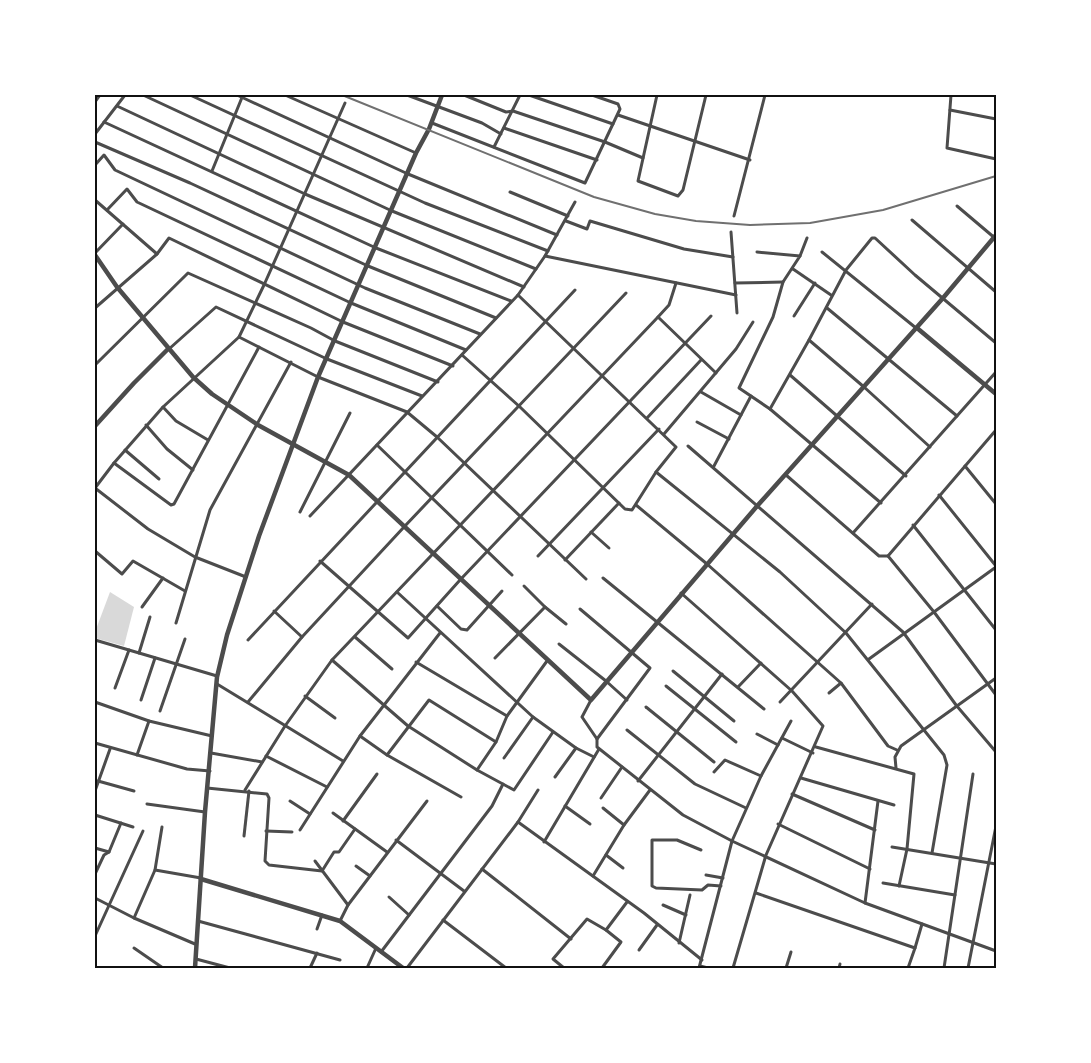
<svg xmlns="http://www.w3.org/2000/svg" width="1091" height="1063" font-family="Rubik,sans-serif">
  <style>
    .water { fill: #d9d9d9 }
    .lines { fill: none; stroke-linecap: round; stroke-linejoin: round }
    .minor { stroke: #4c4c4c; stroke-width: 3 }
    .tertiary { stroke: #4c4c4c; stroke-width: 4.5 }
    .rail { stroke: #707070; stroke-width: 2 }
    .neatline { fill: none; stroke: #111; stroke-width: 2 }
  </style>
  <rect width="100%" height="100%" fill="#fff"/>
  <path class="water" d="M110,592L134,607L124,646L95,638V632Z"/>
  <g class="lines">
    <g class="minor">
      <path d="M143,95L392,211L536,269"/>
      <path d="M190,95L425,203L548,251"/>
      <path d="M237,95L408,174L557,235"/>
      <path d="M285,95L416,153"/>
      <path d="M407,95L482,123L501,134"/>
      <path d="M464,95L506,112L513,111L605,142L643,158"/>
      <path d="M529,95L613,124"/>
      <path d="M657,95L638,181L678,196L683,190L706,95"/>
      <path d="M951,95L947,148L996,159"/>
      <path d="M95,102L100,95"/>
      <path d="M117,106L305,194L524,287"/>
      <path d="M950,110L996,119"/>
      <path d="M618,115L750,160"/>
      <path d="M104,122L376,248L511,301"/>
      <path d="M432,123L585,183L620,109L618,104L592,95"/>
      <path d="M504,128L597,160"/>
      <path d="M95,134L125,95"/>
      <path d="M95,142L190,183L368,266L496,318"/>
      <path d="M494,147L520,95"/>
      <path d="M95,165L104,155L115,170L365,288L480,334"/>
      <path d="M212,171L243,95"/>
      <path d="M510,192L568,216"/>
      <path d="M95,200L157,254"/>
      <path d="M957,206L996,239"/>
      <path d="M107,210L127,189L137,202L351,303L466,350"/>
      <path d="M734,216L765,95"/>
      <path d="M912,220L996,292"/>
      <path d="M566,221L587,229L590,221L684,249L733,257"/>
      <path d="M731,232L737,313"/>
      <path d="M757,252L800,256L783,282L773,317L739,388L770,409L881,503"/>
      <path d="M822,252L916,328"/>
      <path d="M95,253L123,224"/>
      <path d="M545,256L736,295"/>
      <path d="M800,256L807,238"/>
      <path d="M793,269L831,295"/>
      <path d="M735,283L783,282"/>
      <path d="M95,308L157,254L169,238L343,322L453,366"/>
      <path d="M827,308L957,416"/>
      <path d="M794,316L815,283"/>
      <path d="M658,317L716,373"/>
      <path d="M239,337L318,377L407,412L437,437L586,579"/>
      <path d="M809,340L864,387L930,447"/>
      <path d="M169,349L216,307L327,359L422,396"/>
      <path d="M462,355L520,407L625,509L632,510L656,472L676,447L518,295"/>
      <path d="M95,365L188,273L311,328L335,341L438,382"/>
      <path d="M790,375L906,476"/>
      <path d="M701,392L741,415"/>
      <path d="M163,407L176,421L208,440"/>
      <path d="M770,409L809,340L846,270L872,238H875L915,275L996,343"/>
      <path d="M647,418L701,360"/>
      <path d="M697,422L729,439"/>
      <path d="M146,425L167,449L193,470"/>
      <path d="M664,434L736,349L753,322"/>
      <path d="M377,445L512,575"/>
      <path d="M688,446L903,632L956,705L996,752"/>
      <path d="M125,450L159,479"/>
      <path d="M114,463L171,505L174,504L259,347"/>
      <path d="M714,466L751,396"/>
      <path d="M965,466L996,504"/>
      <path d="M656,472L780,572L846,633L944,755L947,765L932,853"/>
      <path d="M786,475L879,556H888L934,612L996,695"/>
      <path d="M95,488L114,463L163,407L239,337L264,285L345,103"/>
      <path d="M95,488L148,529L195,557L246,577"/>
      <path d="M939,495L996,566"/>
      <path d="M636,505L707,564L841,683L888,746L897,750"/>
      <path d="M300,512L350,413"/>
      <path d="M310,516L518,295L545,256L575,202"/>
      <path d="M913,525L996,630"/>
      <path d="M591,532L609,548"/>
      <path d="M853,533L996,372"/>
      <path d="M95,551L122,574L133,561L185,591"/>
      <path d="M538,556L659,429"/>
      <path d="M888,556L996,430"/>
      <path d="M565,560L619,503"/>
      <path d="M320,561L408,638L460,580L711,316"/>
      <path d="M603,578L764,709"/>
      <path d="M524,586L545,607"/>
      <path d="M397,592L533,717L576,748L594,757"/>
      <path d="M681,593L792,691L823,726L766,855L733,968"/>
      <path d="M437,606L461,629L467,630L502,591"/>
      <path d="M142,607L163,578"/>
      <path d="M580,609L650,668L597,739"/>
      <path d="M274,611L302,637"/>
      <path d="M95,618V619"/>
      <path d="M176,623L210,510L291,362"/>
      <path d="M355,637L392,669"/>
      <path d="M95,640L217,676"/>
      <path d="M248,640L575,290"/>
      <path d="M559,644L606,681L627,700"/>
      <path d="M139,653L150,617"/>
      <path d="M495,658L545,607L566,624"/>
      <path d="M869,659L996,567"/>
      <path d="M332,660L408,726L477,770L514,790L553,732"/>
      <path d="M416,662L507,716"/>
      <path d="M673,671L734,721"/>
      <path d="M217,684L343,761"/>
      <path d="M666,686L736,742"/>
      <path d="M738,687L761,663"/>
      <path d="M115,688L129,650"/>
      <path d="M829,693L841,683"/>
      <path d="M305,696L335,718"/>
      <path d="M141,700L155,658"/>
      <path d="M591,700L582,717L597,739V747L683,815L732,841L865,903L996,951"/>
      <path d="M95,702L149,721L212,736"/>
      <path d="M248,702L302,637L404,527L626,293"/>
      <path d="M780,702L872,604"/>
      <path d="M646,707L714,762"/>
      <path d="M160,711L185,639"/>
      <path d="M627,730L695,784L746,808"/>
      <path d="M757,734L778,745"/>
      <path d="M360,736L387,755L461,797"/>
      <path d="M782,738L813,753"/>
      <path d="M95,743L187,769L210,771"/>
      <path d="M816,747L914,774L907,849L899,886"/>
      <path d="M211,753L262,762"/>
      <path d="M137,755L149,721"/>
      <path d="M387,755L429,700L496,742"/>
      <path d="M266,756L327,787"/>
      <path d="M504,758L533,717"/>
      <path d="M896,768L895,757L901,746L996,678"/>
      <path d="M477,770L496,742L507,716L547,661"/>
      <path d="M714,772L725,760L761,776"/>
      <path d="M555,777L576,748"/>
      <path d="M801,778L894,805"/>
      <path d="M98,781L134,791"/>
      <path d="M638,781L722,674"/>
      <path d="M207,788L267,794L269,798L265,861L269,865L322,871L334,852H339L355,829"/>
      <path d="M245,790L285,726L332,660L658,317L669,305L676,283"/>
      <path d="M95,791L110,749"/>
      <path d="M792,794L875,830"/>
      <path d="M601,798L622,767"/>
      <path d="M290,801L310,814"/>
      <path d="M147,804L205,812"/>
      <path d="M565,806L590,824"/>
      <path d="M603,808L624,825"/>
      <path d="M333,813L387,852"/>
      <path d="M95,815L133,827"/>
      <path d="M343,821L377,774"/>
      <path d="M518,822L644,913L702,960"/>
      <path d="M778,824L870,869"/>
      <path d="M300,830L360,736L440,633"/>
      <path d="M266,831L292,832"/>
      <path d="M244,836L249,791"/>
      <path d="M396,840L464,891"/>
      <path d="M544,842L599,749"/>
      <path d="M892,847L996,864"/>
      <path d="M95,848L109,852"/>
      <path d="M701,850L677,840H652V886L656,888L702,890L708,885L721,886"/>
      <path d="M606,855L623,868"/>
      <path d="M315,861L348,905"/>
      <path d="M356,866L370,876"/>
      <path d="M482,869L571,939"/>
      <path d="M155,870L162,827"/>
      <path d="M95,874L104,855L109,852L121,823"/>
      <path d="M706,875L723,878"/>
      <path d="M593,876L624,825L650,790"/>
      <path d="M883,883L955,895"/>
      <path d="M756,893L915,948L908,968"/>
      <path d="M389,897L409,915"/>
      <path d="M95,898L134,918L195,944"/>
      <path d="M865,903L878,801"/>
      <path d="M663,905L686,915"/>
      <path d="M134,918L155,870L201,878"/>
      <path d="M443,920L506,968"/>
      <path d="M198,921L340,960"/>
      <path d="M340,921L348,905L427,801"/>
      <path d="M317,929L322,915"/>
      <path d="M606,930L627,902"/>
      <path d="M95,936L143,831"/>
      <path d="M679,943L690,895"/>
      <path d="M134,948L163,968"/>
      <path d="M915,948L922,924"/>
      <path d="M639,950L657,925"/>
      <path d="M381,952L492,806L503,784"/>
      <path d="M196,959L230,968"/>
      <path d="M95,966L97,968"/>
      <path d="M700,966L708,968"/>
      <path d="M310,968L317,953"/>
      <path d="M367,968L376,948"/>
      <path d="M407,968L518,822L538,790"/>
      <path d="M564,968L553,959L587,919L606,930L621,942L602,968"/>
      <path d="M699,968L732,841L761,776L791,721"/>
      <path d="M786,968L791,952"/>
      <path d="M839,968L840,964"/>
      <path d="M944,968L973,774"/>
      <path d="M968,968L996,826"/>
    </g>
    <g class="tertiary">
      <path d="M95,255L117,287L193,377L212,394L258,425L349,475L591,700L758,505L943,298L996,235"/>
      <path d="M917,328L996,394"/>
      <path d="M95,426L134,383L168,349"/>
      <path d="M201,879L340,921L403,968"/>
      <path d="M195,968L205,812L217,677L227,635L259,536L318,377L416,153L429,129L442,95"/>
    </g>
    <path class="rail" d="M342,95L594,197L655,214L696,221L750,225L810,223L883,210L996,176"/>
  </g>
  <rect width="1091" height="1063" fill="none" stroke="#ffffff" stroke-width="192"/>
  <rect x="96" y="96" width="899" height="871" class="neatline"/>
</svg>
